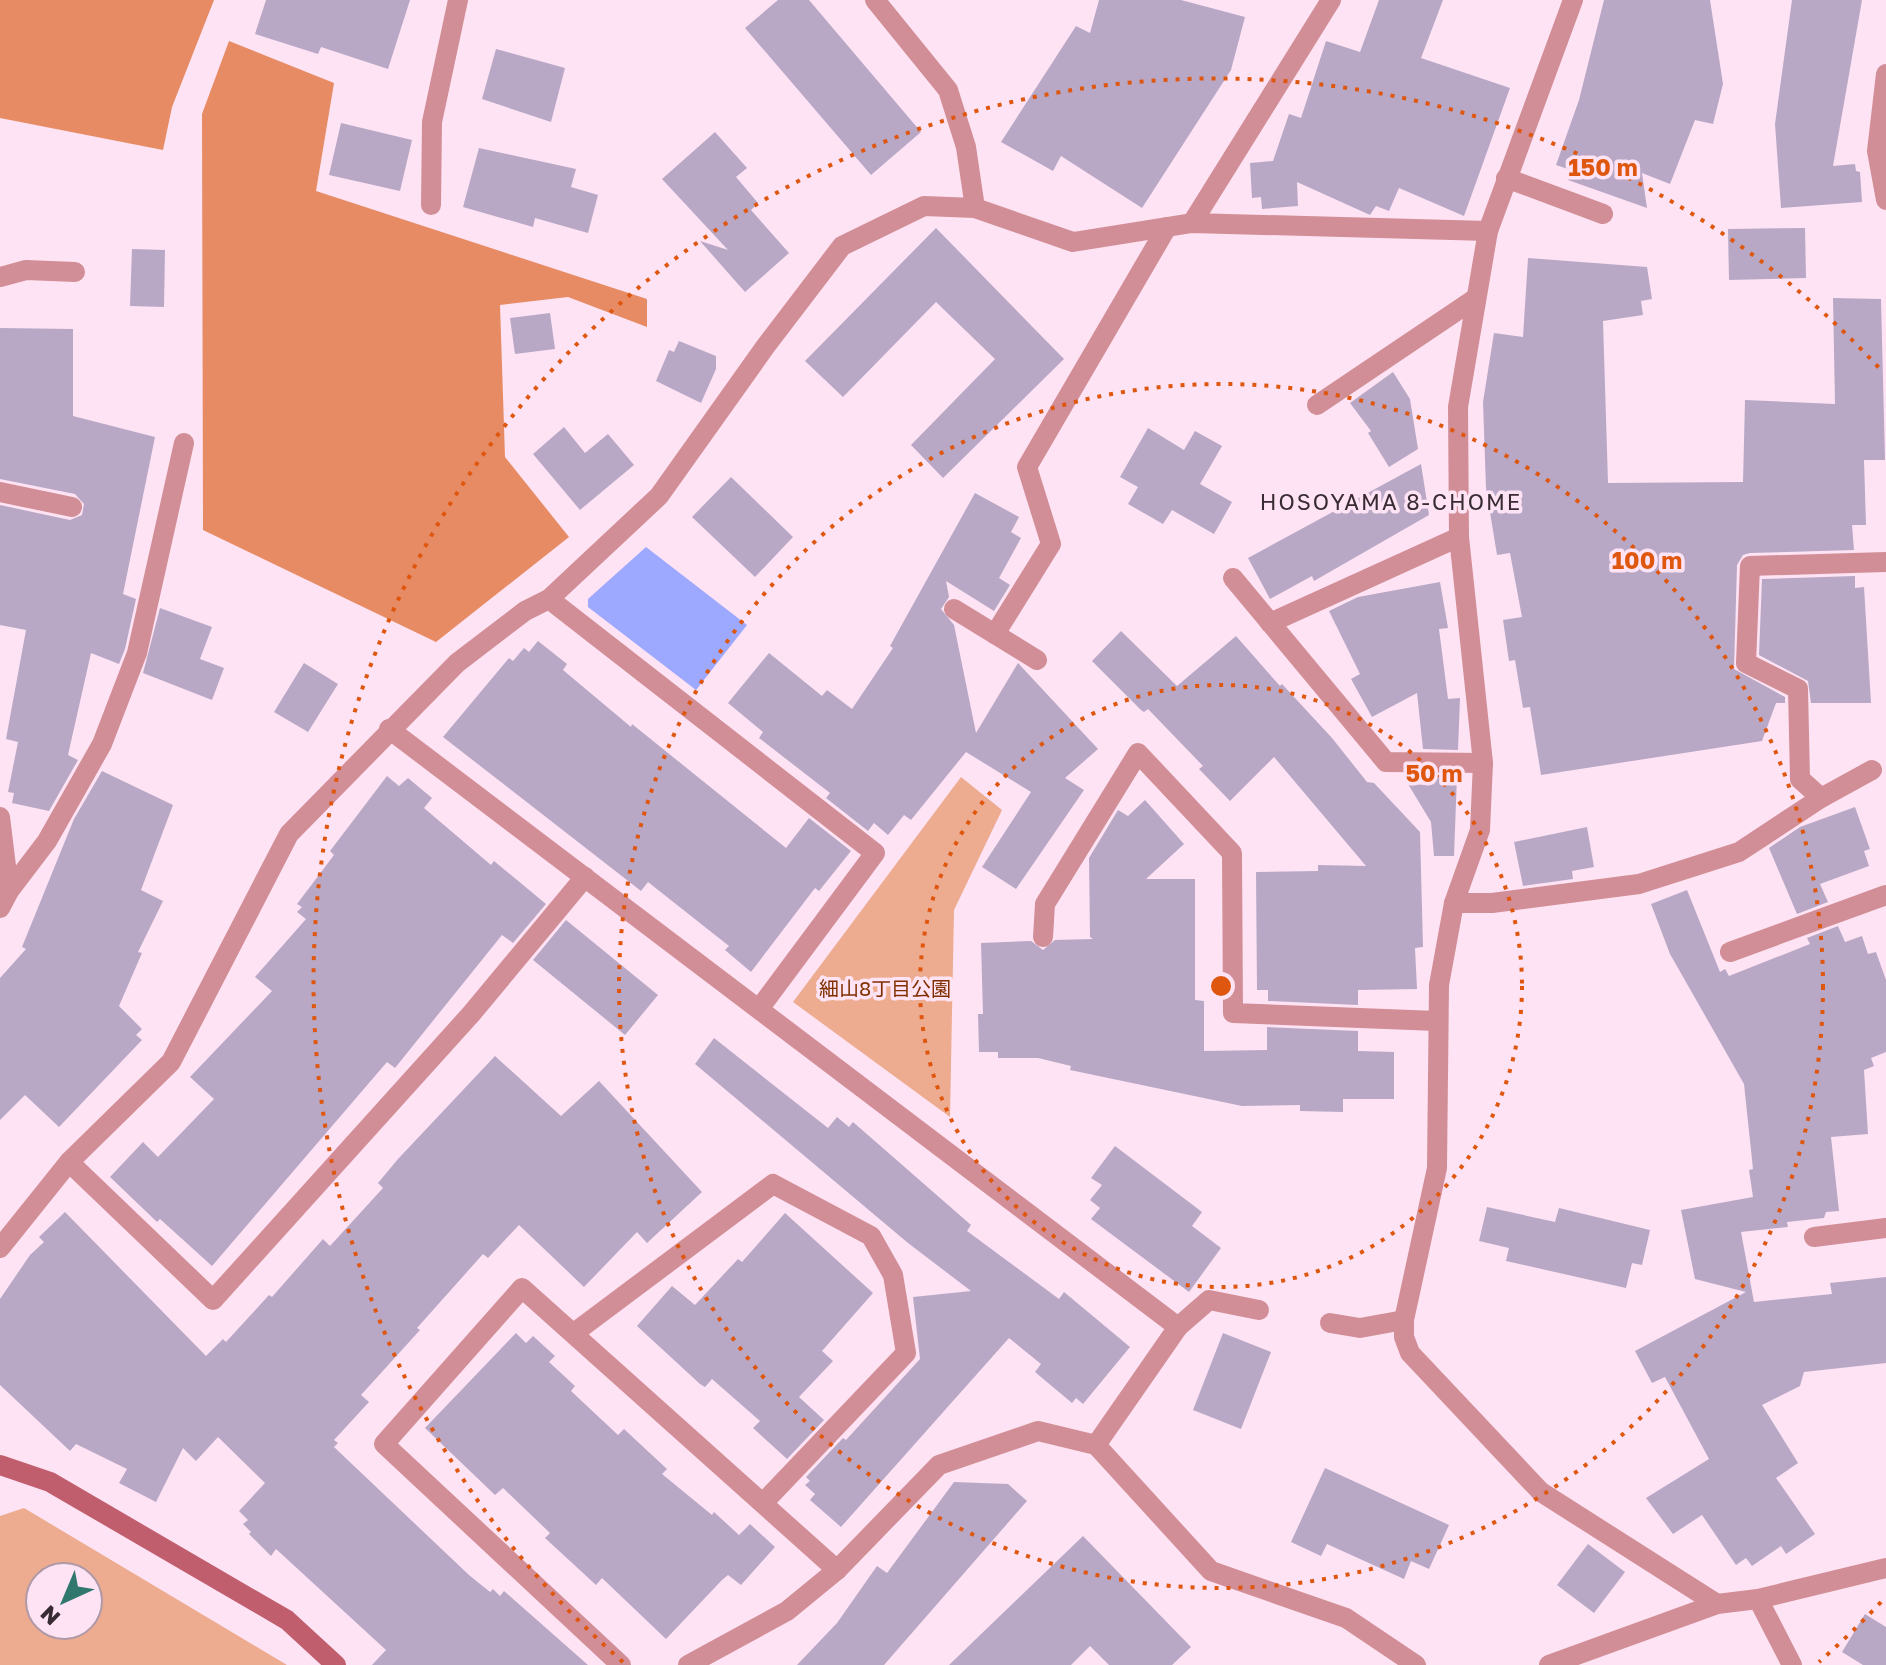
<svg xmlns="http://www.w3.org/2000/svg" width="1886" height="1665" font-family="'Golos Text','Noto Sans JP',sans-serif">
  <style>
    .green { fill: #edab90; fill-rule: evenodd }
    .forest { fill: #e78b64 }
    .water { fill: #9da8ff }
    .building { fill: #b8a8c6 }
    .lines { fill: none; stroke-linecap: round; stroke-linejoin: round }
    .lane { stroke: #d28e96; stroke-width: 20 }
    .street { stroke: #d28e96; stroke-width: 20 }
    .secondary { stroke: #c05e6d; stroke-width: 20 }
    .ring { fill: none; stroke: #df570e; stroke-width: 4; stroke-dasharray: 4 8 }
    .labels { text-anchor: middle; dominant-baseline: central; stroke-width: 7; stroke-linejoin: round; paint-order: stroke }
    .park-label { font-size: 20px; fill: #812f00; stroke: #fee3f4 }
    .neighbourhood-label { font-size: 22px; letter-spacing: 2px; fill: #382b33; stroke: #fee3f4 }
    .centre { fill: #df570e; stroke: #fee3f4; stroke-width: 4 }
    .ring-label { font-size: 24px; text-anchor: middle; font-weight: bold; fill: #df570e; stroke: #fee3f4; stroke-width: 7; stroke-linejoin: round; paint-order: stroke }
  </style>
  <rect width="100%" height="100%" fill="#fee3f4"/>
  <g class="green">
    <path d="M961,777L1002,810L954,910L950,1117L793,1002Z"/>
    <path d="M24,1508L287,1665H0V1516ZM88,1577V1625H40V1577Z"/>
  </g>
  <g class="forest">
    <path d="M0,0H214L172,107L163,150L0,118Z"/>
    <path d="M229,41L334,83L316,191L647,299V327L568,297L500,305L505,457L569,537L436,642L203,530L202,114Z"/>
  </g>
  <path class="water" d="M646,547L747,625L696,690L588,607V599Z"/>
  <g class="building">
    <path d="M266,0H410L388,69L321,47L318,54L255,34Z"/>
    <path d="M778,0H809L921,132L871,175L745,28Z"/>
    <path d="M1099,0H1181L1245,17L1231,70L1142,208L1061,156L1053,171L1001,142L1076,26L1090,33Z"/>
    <path d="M1379,0H1443L1421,58L1510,88L1464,216L1399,188L1389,211L1376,206L1370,215L1297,182L1298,206L1262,209L1261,197L1252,198L1250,163L1273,161L1289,114L1301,118L1326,41L1360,52Z"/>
    <path d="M1604,0H1710L1723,84L1713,124L1695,120L1670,184L1642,173L1647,208L1568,180L1571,170L1556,165L1579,100Z"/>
    <path d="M1792,0H1862L1833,166L1855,164L1856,171L1860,172L1862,202L1781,208L1775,124Z"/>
    <path d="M496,49L565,68L551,122L482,99Z"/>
    <path d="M341,123L412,140L400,191L329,175Z"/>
    <path d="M715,132L747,168L736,177L758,203L751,210L789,253L745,292L700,241L728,250L662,179Z"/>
    <path d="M479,148L576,169L571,187L598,195L588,233L535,218L533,227L463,207Z"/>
    <path d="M936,228L1064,359L943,478L911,445L995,359L936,302L843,397L805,361Z"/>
    <path d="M1805,228L1806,278L1729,280L1728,229Z"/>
    <path d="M132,249L165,250L164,307L130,306Z"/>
    <path d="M1528,258L1647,267L1652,299L1641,301L1643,315L1603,321L1608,483L1743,482L1745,400L1835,404L1833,298L1881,299L1885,460H1864L1866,525H1852L1854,550L1750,553L1743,555L1737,565L1734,669L1785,697V703H1776L1762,741L1541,775L1530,707L1523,708L1515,660L1509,661L1503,620L1522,617L1510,553L1497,555L1486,488L1483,402L1494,333L1523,337Z"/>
    <path d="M550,313L555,349L515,354L510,318Z"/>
    <path d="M0,328L73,329V416L155,437L123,594L136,599L125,649L119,664L91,653L68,755L78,760L49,811L12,803L14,793L8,792L18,742L6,739L26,630L0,625V505L70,520L82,515L84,504L75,494L0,479Z"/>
    <path d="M679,341L716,356V369L701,403L656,381L669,350L674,352Z"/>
    <path d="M1393,372L1410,399L1418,449L1389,467L1368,433L1371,431L1350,403Z"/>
    <path d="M564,427L585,453L608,434L634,465L580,510L533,454Z"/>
    <path d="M1148,428L1184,450L1195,431L1222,446L1200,484L1232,502L1214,534L1172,510L1163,524L1128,504L1138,487L1120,477Z"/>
    <path d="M1421,464L1429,515L1314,581L1312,576L1270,599L1248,558Z"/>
    <path d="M731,477L793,537L755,577L692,517Z"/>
    <path d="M975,493L1019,517L1011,532L1021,538L999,578L1010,585L994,611L946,581L949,597L941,609L954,625L976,733L1018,663L1098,749L1065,778L1084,790L1016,889L982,867L1031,792L966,752L911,820L904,815L888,835L874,823L868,831L826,798L830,793L759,738L763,732L728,703L769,653L822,696L827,690L852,709L893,648L890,646Z"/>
    <path d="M1855,576V588L1864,587L1871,703H1811L1808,681L1759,655L1762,579Z"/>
    <path d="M1440,582L1448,628L1439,629L1448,699L1460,698L1458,750L1423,749L1417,693L1372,717L1351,679L1360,674L1329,611L1358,597Z"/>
    <path d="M160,608L212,627L200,659L224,668L212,700L143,673Z"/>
    <path d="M1121,631L1177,686L1236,636L1280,686L1282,684L1332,738L1367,782L1374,783L1420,832L1423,947L1415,948L1417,989L1358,990V1005L1268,1001V990H1257L1256,872L1318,871V865L1366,866L1274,757L1230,801L1199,769L1203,766L1148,709L1144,712L1141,710L1092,661Z"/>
    <path d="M538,641L567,664L563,670L631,727L632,724L786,848L809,818L851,851L819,891L815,888L751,972L725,950L729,946L648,882L641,891L443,737L509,658L513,661L524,648L529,652Z"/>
    <path d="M304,663L338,684L308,732L274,712Z"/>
    <path d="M102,771L173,805L141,890L163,901L138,952L142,953L119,1006L142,1029L136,1035L142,1040L59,1127L25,1095L0,1120V978L26,949L22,947L74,819Z"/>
    <path d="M1426,775L1457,776L1454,856H1434L1431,822L1408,784L1427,785Z"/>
    <path d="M387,776L399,786L408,778L432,798L424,808L491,865L494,861L546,904L513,943L502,935L395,1068L387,1062L212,1266L160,1219L157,1222L110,1177L143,1142L158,1157L214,1099L190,1077L272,991L255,977L306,919L297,912L302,907L297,904L334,855L330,851Z"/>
    <path d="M1145,800L1184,844L1146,879H1195V1000L1204,1001V1051L1267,1050V1027L1358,1031V1051L1394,1052V1099H1343V1112L1300,1111V1105L1242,1106L1070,1070L1071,1066L1038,1058H998V1052H979L978,1014H983L981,943L1031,941L1043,950L1055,940L1093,939L1090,937L1089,858L1118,810L1128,816Z"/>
    <path d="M1855,807L1870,849L1864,851L1869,866L1820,884L1828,902L1797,914L1769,848L1800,827Z"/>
    <path d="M1587,827L1594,867L1572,871L1573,879L1523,886L1514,842Z"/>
    <path d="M1687,890L1720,972L1725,969L1729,976L1810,944L1807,938L1838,926L1845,942L1862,936L1868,954L1876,952L1886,980V1052L1871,1058L1874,1066L1864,1070L1868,1134L1831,1137L1839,1211L1826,1212L1824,1218L1787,1222L1788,1227L1741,1232L1754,1302L1832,1294L1830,1283L1886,1277V1363L1804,1372L1800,1386L1762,1405L1798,1463L1776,1478L1815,1534L1786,1554L1781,1546L1752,1566L1746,1558L1736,1565L1702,1515L1673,1534L1646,1498L1709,1459L1665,1377L1652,1383L1635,1351L1746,1292L1695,1279L1681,1210L1753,1197L1749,1170L1753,1169L1744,1084L1670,954L1651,904Z"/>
    <path d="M566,920L658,995L625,1035L533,960Z"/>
    <path d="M714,1038L828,1128L837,1117L849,1127L853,1122L971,1225L967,1231L1059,1299L1064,1292L1130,1347L1083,1404L1076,1398L1072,1403L1035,1372L1041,1364L1009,1338L841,1527L810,1500L815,1494L805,1485L810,1481L806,1477L843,1438L846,1440L920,1359L913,1297L971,1291L908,1243L695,1064Z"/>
    <path d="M495,1056L561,1116L599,1081L702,1192L647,1243L637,1232L584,1287L519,1225L488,1258L483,1254L417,1328L420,1330L361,1395L369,1402L334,1440L338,1443L334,1447L469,1575L490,1592L493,1589L500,1596L504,1591L588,1665H372L386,1650L276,1549L271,1556L249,1534L251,1532L243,1524L248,1520L239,1511L265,1483L218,1437L196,1461L183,1448L156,1502L119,1483L127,1469L76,1444L70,1451L0,1385V1299L30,1255L44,1242L39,1237L65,1212L206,1356L223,1339L226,1342L269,1295L272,1297L323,1239L330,1246L383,1188L378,1183L398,1159Z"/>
    <path d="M1115,1146L1202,1212L1192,1226L1221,1248L1189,1292L1091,1219L1100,1208L1090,1200L1102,1185L1091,1178Z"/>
    <path d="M1487,1207L1555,1222L1559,1208L1650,1230L1642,1265L1632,1263L1626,1288L1506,1261L1509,1248L1479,1241Z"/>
    <path d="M785,1213L873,1293L822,1351L833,1361L799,1397L824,1420L787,1459L753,1428L760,1421L712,1379L705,1387L700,1384L637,1326L672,1286L695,1305L738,1259L742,1262Z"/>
    <path d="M516,1333L526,1343L533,1336L555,1356L549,1362L575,1386L571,1391L618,1435L624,1429L667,1469L662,1474L712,1515L714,1512L739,1535L750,1524L775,1547L741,1585L728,1575L722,1580L666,1639L602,1578L596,1585L545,1538L550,1533L503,1488L495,1495L425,1428Z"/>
    <path d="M1223,1333L1271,1352L1241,1429L1193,1410Z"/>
    <path d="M1325,1468L1449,1525L1429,1569L1411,1561L1404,1579L1327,1544L1321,1556L1291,1542Z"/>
    <path d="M954,1482L1008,1484L1027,1501L884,1665H797L837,1623L877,1566L887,1573Z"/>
    <path d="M1083,1536L1191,1647L1172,1665H1109L1090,1646L1071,1665H949Z"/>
    <path d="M1588,1544L1625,1572L1594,1613L1557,1585Z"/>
    <path d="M1865,1614L1886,1627V1665H1863L1842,1652Z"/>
  </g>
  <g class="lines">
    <g class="lane">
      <path d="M1506,178L1603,214"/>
      <path d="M0,277L26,270L75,272"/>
      <path d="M1317,405L1476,298"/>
      <path d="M0,492L72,507"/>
      <path d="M1730,952L1886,895"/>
      <path d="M1330,1323L1360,1328L1404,1320"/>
      <path d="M1178,1327L1209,1300L1259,1310"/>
    </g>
    <g class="street">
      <path d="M875,0L948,90L966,147L975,208"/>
      <path d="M1573,0L1488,231L1458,407L1459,537L1483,763L1480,830L1454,903L1439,985L1437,1168L1404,1320V1337L1410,1353L1541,1492L1717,1604"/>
      <path d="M1886,74L1877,151L1886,200"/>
      <path d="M431,205L432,122L458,0"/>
      <path d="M1192,223L1331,0"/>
      <path d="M1233,578L1386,762L1483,763"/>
      <path d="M549,599L875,853L759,1009"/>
      <path d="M954,609L1037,660"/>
      <path d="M1270,623L1459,537"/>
      <path d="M995,634L1051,544L1027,467L1167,227"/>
      <path d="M389,729L1178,1327L1096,1445L1211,1571L1346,1618L1416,1665"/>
      <path d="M1821,798L1800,779L1798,689L1746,663L1750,566L1886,562"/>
      <path d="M0,817L9,891"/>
      <path d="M1454,903H1492L1639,884L1739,852L1821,798L1872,770"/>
      <path d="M0,908L9,891L47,841L102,744L137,653L184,443"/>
      <path d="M1043,937L1045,904L1138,753L1232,853L1233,1013L1437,1021"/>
      <path d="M69,1162L213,1300L472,1013L585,877"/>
      <path d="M1814,1237L1886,1228"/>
      <path d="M0,1248L69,1162L171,1062L289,834L457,663L525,611L549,599L659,496L765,347L842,246L924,206L975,208L1073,242L1192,223L1488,231"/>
      <path d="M574,1333L773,1184L871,1236L893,1275L906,1353L763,1503"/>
      <path d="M1758,1599L1792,1665"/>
      <path d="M621,1665L384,1444L522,1288L837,1570"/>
      <path d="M688,1665L787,1611L837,1570L939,1465L1038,1431L1096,1445"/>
      <path d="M1549,1665L1717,1604L1758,1599L1886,1568"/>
    </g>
    <path class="secondary" d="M0,1465L50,1482L287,1620L336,1665"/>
  </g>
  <g class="ring">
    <circle cx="1221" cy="986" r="301"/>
    <circle cx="1221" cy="986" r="602"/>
    <path d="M1881 1602A903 903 0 0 1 1819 1662M623 1662A903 903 0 1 1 1881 370"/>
  </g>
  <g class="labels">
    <g class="park-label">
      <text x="885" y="988">細山8丁目公園</text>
    </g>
    <g class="neighbourhood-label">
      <text x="1391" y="501">HOSOYAMA 8-CHOME</text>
    </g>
  </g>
  <circle cx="1221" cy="986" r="12" class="centre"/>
  <g class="ring-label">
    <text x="1603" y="176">150 m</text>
    <text x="1647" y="569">100 m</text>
    <text x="1434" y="782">50 m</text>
  </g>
  <g transform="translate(64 1601) rotate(224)"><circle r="38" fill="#fee3f4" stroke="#af99a7" stroke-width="2"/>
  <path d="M0-6L14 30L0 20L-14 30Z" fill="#30776d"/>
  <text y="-12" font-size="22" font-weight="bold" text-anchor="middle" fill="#382b33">N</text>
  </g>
</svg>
